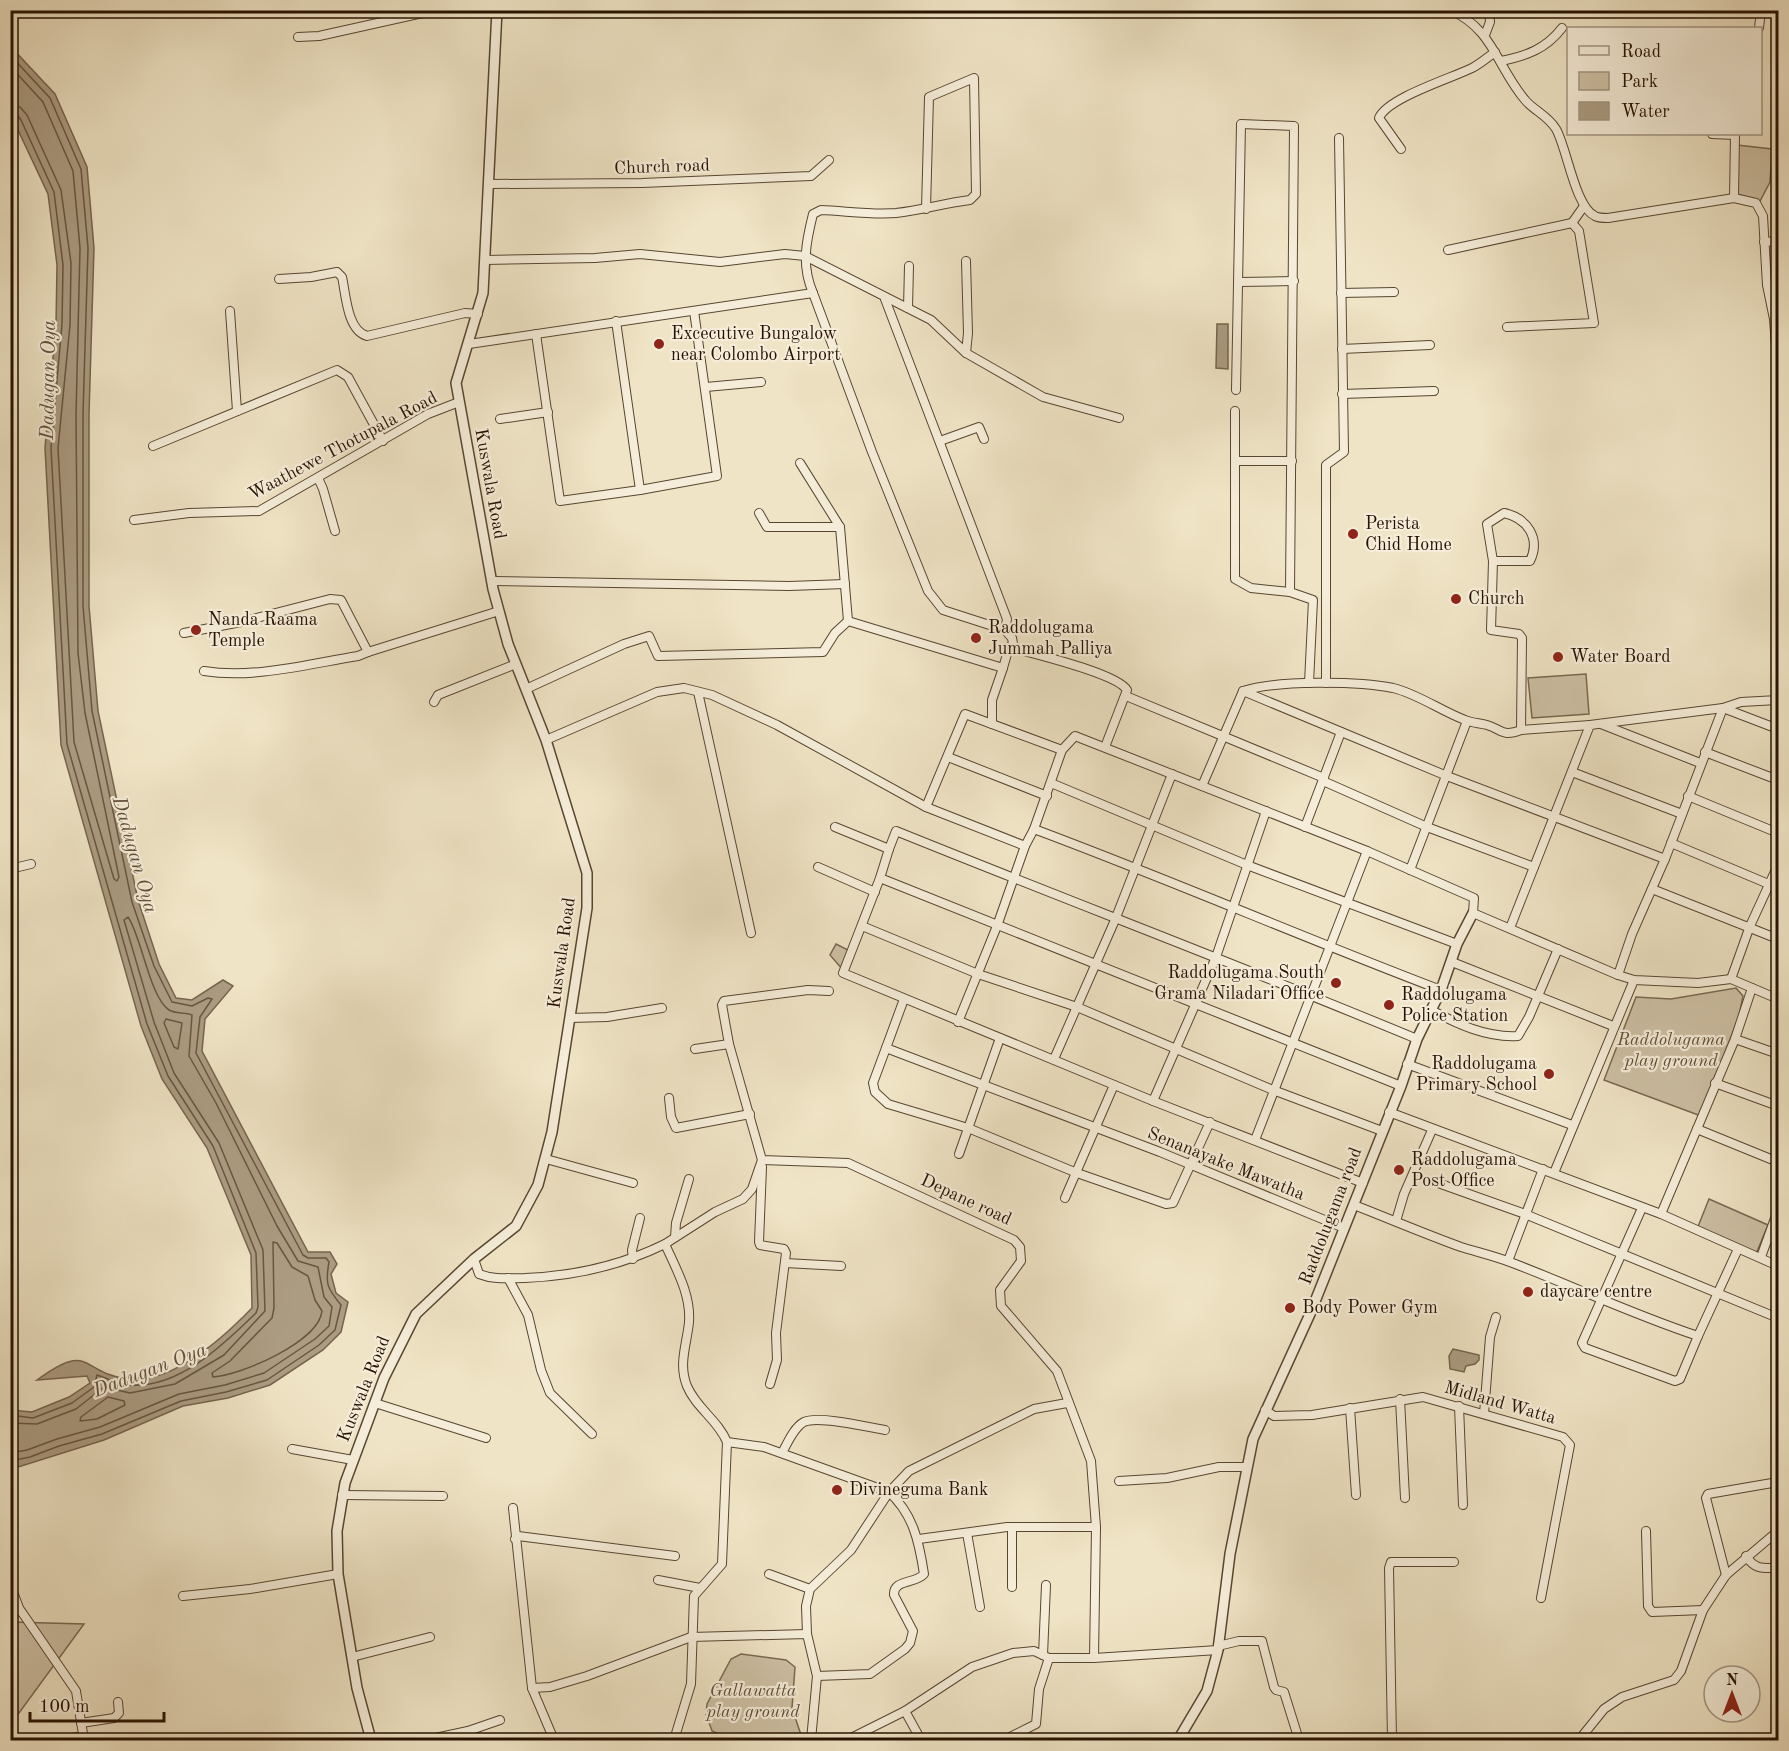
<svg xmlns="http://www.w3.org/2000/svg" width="1789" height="1751" font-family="'Old Standard TT',serif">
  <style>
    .green { fill: #cdc0a4; stroke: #7a6852; stroke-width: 1.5 }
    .water { fill: #ab9c82; stroke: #76644e; stroke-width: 1.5 }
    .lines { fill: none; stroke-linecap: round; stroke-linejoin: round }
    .shore { stroke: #685641; stroke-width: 1.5 }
    .minor-casing { stroke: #584631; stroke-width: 10 }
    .tertiary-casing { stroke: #584631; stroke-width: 12 }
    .minor { stroke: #f5edd9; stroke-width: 8 }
    .tertiary { stroke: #f5edd9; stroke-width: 9 }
    .poi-dot { fill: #8f2418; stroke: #f5edd9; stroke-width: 2 }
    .labels { text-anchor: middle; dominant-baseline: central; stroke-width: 4.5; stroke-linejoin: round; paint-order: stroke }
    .street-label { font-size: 18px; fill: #261100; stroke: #f5edd9 }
    .poi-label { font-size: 18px; fill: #261100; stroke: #f5edd9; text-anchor: start }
    .park-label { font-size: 18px; font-style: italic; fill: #604e39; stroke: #f5edd9 }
    .water-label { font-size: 20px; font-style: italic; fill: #62503a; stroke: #f5edd9 }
  </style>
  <rect width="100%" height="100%" fill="#efe4c5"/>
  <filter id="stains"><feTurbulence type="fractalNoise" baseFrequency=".00333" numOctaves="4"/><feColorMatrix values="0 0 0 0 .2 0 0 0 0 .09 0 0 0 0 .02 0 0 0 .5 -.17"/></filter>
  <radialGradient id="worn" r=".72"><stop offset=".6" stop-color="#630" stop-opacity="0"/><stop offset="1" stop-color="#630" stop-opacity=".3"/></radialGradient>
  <g class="green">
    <path d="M1737,145L1772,149L1770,182L1760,201L1737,194Z"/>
    <path d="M1586,674L1589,714L1532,718L1528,678Z"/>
    <path d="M836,944L850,951L843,970L830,955Z"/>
    <path d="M1736,988L1743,996L1739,1016L1701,1116L1604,1080L1636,997L1671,999Z"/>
    <path d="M1709,1199L1768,1225L1756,1254L1697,1229Z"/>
    <path d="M11,1622L84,1624L11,1724Z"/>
    <path d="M741,1654L786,1660L795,1667L792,1708L801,1735L798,1740H732L712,1731L706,1714L707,1704L731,1659Z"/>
  </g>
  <g class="water">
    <path d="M11,47L55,94L87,167L94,248L89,414V606L98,711L138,900L159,964L176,998L192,1000L223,980L233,986L205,1019L202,1051L308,1252H330L337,1264L331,1274L336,1293L348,1302L341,1332L323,1350L270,1385L228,1398L183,1406L104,1440L15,1468L11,1466V1410L32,1412L69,1397L90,1383L87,1376L37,1380C92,1340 79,1373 128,1379C173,1384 223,1338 252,1308L251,1255L207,1148L162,1079L141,1026L61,745L45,448L56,324L57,265L48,194L11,115Z"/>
    <path d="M1217,324H1228V369L1216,368Z"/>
    <path d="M1453,1349L1479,1355V1360L1475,1364L1466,1366L1464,1372L1450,1369L1449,1356Z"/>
  </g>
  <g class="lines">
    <g class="shore">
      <path d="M10,55L50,98L81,169L88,248L83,414V606L92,711L132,902L154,966L172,1002L192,1006L208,998L212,999L200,1017L196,1053L303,1255L308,1258H326L329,1262C325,1284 327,1288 341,1305L335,1330L319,1345L267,1380L226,1392L181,1401L102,1434L59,1446L30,1457L10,1461"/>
      <path d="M10,66L43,102L73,171L80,248L76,415L78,653L85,713L119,877L117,881L114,879L74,742L58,448L70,325L71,263L61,190L27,115L20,107L10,105"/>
      <path d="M10,112L16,113L21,120L54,192L63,265L62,324L51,448L67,744L147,1024L168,1076L213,1146L256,1253L258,1307L256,1313C223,1345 179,1389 128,1385C117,1384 107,1378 97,1375L94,1387L72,1403L33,1418L10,1415"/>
      <path d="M166,1019L182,1023L178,1049L174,1047L164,1023Z"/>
      <path d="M273,1242L277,1243L292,1267L308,1276L315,1300L322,1311C319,1342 241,1375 213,1377L212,1373L230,1361L272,1318L274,1308Z"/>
      <path d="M108,1397L124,1401L125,1405L97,1419L80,1421L81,1417Z"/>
      <path d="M10,1423L37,1424L76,1409L104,1387L130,1393L175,1384L224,1355L265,1311L263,1250L219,1143L174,1073L154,1022L124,920L128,917C141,935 150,998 169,1010C176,1014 185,1012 192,1015L189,1056L216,1103L277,1226L298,1261L318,1267L324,1297L332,1307L329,1326L315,1339L264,1373L225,1385L179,1394L100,1427L57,1439L27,1450L10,1453"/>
    </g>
    <g class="minor-casing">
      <g id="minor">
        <path d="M1450,10C1494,29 1497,68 1526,101C1535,111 1548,116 1556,129C1567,148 1575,207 1595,216C1598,218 1605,218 1608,218L1734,198L1756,203L1763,216L1767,285L1774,319L1778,373"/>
        <path d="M1759,28L1761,10"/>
        <path d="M1485,35L1490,22L1489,10"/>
        <path d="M298,37L319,36L436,10"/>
        <path d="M1501,61C1526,56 1546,49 1562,28"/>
        <path d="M1712,134L1735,135"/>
        <path d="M1401,149L1379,118C1387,98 1452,78 1472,68C1480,64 1488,57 1495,52"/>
        <path d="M490,184L642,183L811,176L829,160"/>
        <path d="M1734,198L1735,134"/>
        <path d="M1572,223L1584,206"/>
        <path d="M1764,242L1778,241"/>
        <path d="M1448,250L1572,223"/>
        <path d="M485,260L595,258L640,254L720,262L785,254L805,256L931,320L966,353L1043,397L1119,418"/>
        <path d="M279,279L311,277L337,272L342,277C346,295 347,330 367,336L465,313L478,314"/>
        <path d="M1239,282L1294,281"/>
        <path d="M813,293C801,265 806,242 813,214L821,210C846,211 872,215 896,213C922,210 945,203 970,200L976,194L974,78L929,97L926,209"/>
        <path d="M1341,293L1394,292"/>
        <path d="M885,299L1007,619L1005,630"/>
        <path d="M908,308L909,266"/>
        <path d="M230,311L237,411"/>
        <path d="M1507,327L1594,323L1579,231L1572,223"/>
        <path d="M536,334L560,501L640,490L616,321"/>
        <path d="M469,344L813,293L872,452L928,591L943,610L1005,630L1012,638L1014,649"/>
        <path d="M1342,349L1430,345"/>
        <path d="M966,353L968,333L966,261"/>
        <path d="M706,387L761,382"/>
        <path d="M1236,390L1241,124L1294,126L1290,592L1313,600L1309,683"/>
        <path d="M1342,394L1434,391"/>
        <path d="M1235,411V579L1251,588L1290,592"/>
        <path d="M500,419L548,412"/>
        <path d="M940,441L979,427L984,439"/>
        <path d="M153,446L337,370L348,377L383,441"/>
        <path d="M1235,461H1292"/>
        <path d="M800,463L840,527L848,621L1003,668L1009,647C1031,653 1117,673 1127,690L1105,747"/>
        <path d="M318,478L323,489L335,531"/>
        <path d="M640,490L717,476L694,311"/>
        <path d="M759,513L767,527H840"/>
        <path d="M134,520L189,513L259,511L428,414L459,402"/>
        <path d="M1493,561H1530C1541,538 1527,518 1504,513L1487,524L1493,561L1491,630L1519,634L1522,638L1521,730"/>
        <path d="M492,581L789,586L845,584"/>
        <path d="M184,633L241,622L330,599L341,600L368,652L499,611"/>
        <path d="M204,671C254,679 308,664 358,656L368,652"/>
        <path d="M1326,683V465L1344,452L1339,138"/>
        <path d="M526,689L624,644L649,636L658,656L823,652L835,633L848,621"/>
        <path d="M1243,691C1277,680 1358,681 1393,688C1418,694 1441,711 1465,720C1472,723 1480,723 1487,725C1503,730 1502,737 1521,730L1590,725"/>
        <path d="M698,692L751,933"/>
        <path d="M1126,696L1324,778"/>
        <path d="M434,702L438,695L516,664"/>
        <path d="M992,724V700L1003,668"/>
        <path d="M1601,724L1700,763"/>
        <path d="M546,740L657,692L684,688L712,695L777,725L926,807L1025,846"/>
        <path d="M1705,752L1778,780"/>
        <path d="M948,757L1047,796"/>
        <path d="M1572,772L1682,814"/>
        <path d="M1323,781L1427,827L1534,867"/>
        <path d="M1051,783L1247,865L1457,944"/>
        <path d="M1202,786L1243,691L1447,776L1665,859L1723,708L1741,702L1778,700"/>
        <path d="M1688,796L1778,833"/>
        <path d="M926,807L965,714L1062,750"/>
        <path d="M835,827L889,849L896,831C1069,901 1244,967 1417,1039"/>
        <path d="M1305,827L1341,732"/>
        <path d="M1034,829L1062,750L1075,736L1367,851L1474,898L1473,913L1618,975L1634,980L1698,983L1731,979L1778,999"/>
        <path d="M1671,843L1778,888"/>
        <path d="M889,849L880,878L843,973L1153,1101L1363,1183"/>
        <path d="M818,867L875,892"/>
        <path d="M10,869L31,864"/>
        <path d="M1410,870L1467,721"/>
        <path d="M880,878L1401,1086"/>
        <path d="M1652,889L1778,939"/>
        <path d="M862,926L978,974L1077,1007L1273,1090L1382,1131"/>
        <path d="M1510,928L1590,725L1723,708L1778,729"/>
        <path d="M1452,962L1613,1026"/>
        <path d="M1618,975L1632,934L1665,859"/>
        <path d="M1731,979L1750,926L1778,865"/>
        <path d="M829,991L808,990L724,1001L722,1005L729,1044L762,1160L848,1163L1014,1240L1020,1247L1021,1261L1000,1290L1001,1306L1057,1371L1091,1461L1096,1527L1094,1658"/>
        <path d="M904,999L886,1048L1160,1152L1344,1228"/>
        <path d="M1431,1010C1457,1024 1487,1038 1518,1036L1529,1017L1558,949"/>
        <path d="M570,1018L607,1017L662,1008"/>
        <path d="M958,1022L997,926L1025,846L1034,829C1171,880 1304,938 1441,990"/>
        <path d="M1735,1039L1778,1054"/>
        <path d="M886,1048L873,1083L875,1092L888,1104L968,1128L1077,1173L1166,1204L1173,1203L1210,1122"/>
        <path d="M695,1049L729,1044"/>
        <path d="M1054,1059L1115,920L1172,774"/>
        <path d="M1407,1064L1572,1125"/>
        <path d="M1715,1083L1778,1106"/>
        <path d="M669,1098L671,1117L676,1128L750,1114"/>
        <path d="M1153,1101L1216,957L1266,811"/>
        <path d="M1389,1112L1661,1214L1778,1266"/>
        <path d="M1697,1129L1778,1162"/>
        <path d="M1255,1140L1367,851"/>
        <path d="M959,1154L1000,1038"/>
        <path d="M546,1159L633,1183"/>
        <path d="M762,1160L752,1189L743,1199L715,1212L665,1244C676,1269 691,1294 689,1322C687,1344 678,1364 687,1386C696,1408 718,1420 727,1442L764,1447L889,1492C913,1514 919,1541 924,1574C916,1584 893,1579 894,1595L913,1631L910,1643L905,1649L870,1674L817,1676"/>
        <path d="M762,1167L759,1242L760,1245L784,1249L786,1253L776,1333L777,1360L770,1384"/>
        <path d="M1554,1173L1634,980"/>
        <path d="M1438,1183L1525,1214L1778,1318"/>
        <path d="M1065,1198L1114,1085"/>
        <path d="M1354,1205C1390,1219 1425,1234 1461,1247C1477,1252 1494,1256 1510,1262C1573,1286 1634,1315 1698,1336L1680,1379L1675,1381L1585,1348L1582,1343L1642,1208"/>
        <path d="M1661,1214L1735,1039L1752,988"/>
        <path d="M1396,1221L1404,1194L1432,1130"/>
        <path d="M675,1237L676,1223L689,1179"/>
        <path d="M1761,1257L1778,1210"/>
        <path d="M474,1259L479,1274C494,1280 509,1278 525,1278C574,1276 620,1266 665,1244"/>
        <path d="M633,1259L632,1250L640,1218"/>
        <path d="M1508,1261L1543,1169"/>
        <path d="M785,1263L841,1266"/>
        <path d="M508,1278L528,1315L541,1370L550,1393L592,1434"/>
        <path d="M1698,1336L1738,1249"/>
        <path d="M1400,1399L1405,1498"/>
        <path d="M375,1403L486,1438"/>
        <path d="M1459,1406L1463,1505"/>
        <path d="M1350,1408L1356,1495"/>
        <path d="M1265,1410L1274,1416L1312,1415L1423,1397L1563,1437L1570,1445L1541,1598"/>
        <path d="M1484,1414L1490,1337L1496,1317"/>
        <path d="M292,1449L353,1460"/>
        <path d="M782,1453C787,1444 794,1427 804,1422C818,1415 868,1427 885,1430"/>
        <path d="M1119,1481L1167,1478L1219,1467H1245"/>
        <path d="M342,1495L443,1496"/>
        <path d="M513,1508L532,1688L554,1740"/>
        <path d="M1012,1527V1587"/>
        <path d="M1646,1531L1648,1606L1652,1612L1703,1610"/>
        <path d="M967,1533L980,1607"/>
        <path d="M515,1539L518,1536L675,1556"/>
        <path d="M919,1539L1007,1527H1096"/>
        <path d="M1746,1556C1755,1570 1763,1568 1778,1568"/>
        <path d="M769,1574L810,1589"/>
        <path d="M1726,1575L1706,1498L1708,1494L1778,1482"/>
        <path d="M658,1580L700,1588"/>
        <path d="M10,1584L19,1608L76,1691L84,1740"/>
        <path d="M183,1596L250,1589L338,1574"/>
        <path d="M807,1634L806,1606L810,1589L851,1550L889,1492L909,1471L1034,1409L1067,1403"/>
        <path d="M1218,1646L1239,1641H1262L1274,1687L1276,1690L1284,1692L1299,1740"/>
        <path d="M1043,1655L1046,1585"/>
        <path d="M352,1657L430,1637"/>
        <path d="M532,1688L550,1687L587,1676L691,1637L807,1634L817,1676L811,1740"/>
        <path d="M905,1711L921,1740"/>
        <path d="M81,1723L114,1718L119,1713L118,1702"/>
        <path d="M61,1740L83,1736"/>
        <path d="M426,1740L468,1731L500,1720"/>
        <path d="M674,1740L691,1684L694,1596L722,1564L727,1442"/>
        <path d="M847,1740L905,1711L972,1667L1013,1653L1034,1651L1049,1658H1094L1218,1650"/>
        <path d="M1004,1740L1036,1724L1039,1689L1049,1658"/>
        <path d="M1392,1740L1389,1568L1391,1562H1454"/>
        <path d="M1579,1740L1604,1709L1622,1697L1674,1680L1681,1671L1703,1610L1726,1575L1778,1531"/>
      </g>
    </g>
    <g class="tertiary-casing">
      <g id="tertiary">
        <path d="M371,1740L357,1688L338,1574L337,1531L345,1483L384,1378L416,1314L474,1259L516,1226L538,1185L552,1132L587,908V873L546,740L508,644L493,589L456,383L483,293L497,10"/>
        <path d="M1178,1740L1207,1691L1218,1650L1230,1554L1253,1439L1310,1314L1401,1086L1417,1039L1441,990L1457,944L1473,913"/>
      </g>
    </g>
    <use href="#minor" class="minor"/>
    <use href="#tertiary" class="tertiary"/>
  </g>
  <g class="poi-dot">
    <circle cx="659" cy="344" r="6"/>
    <circle cx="1353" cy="534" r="6"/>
    <circle cx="1456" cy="599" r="6"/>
    <circle cx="196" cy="630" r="6"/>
    <circle cx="976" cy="638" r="6"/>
    <circle cx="1558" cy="657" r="6"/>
    <circle cx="1336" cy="983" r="6"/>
    <circle cx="1389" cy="1005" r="6"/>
    <circle cx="1549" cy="1074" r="6"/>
    <circle cx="1399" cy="1170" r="6"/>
    <circle cx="1528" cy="1292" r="6"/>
    <circle cx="1290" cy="1308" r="6"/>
    <circle cx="837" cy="1490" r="6"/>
  </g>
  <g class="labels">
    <g class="street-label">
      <text transform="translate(662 167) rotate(-2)">Church road</text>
      <text transform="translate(343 446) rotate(-28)">Waathewe Thotupala Road</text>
      <text transform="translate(490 484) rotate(80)">Kuswala Road</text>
      <text transform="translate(562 953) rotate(-82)">Kuswala Road</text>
      <text transform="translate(1226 1164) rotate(22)">Senanayake Mawatha</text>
      <text transform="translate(966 1200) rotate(25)">Depane road</text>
      <text transform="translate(1331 1216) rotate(-69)">Raddolugama road</text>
      <text transform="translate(364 1389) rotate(-68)">Kuswala Road</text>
      <text transform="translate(1500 1403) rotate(16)">Midland Watta</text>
    </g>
    <g class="poi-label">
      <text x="671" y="334">Excecutive Bungalow<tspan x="671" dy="21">near Colombo Airport</tspan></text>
      <text x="1365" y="524">Perista<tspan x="1365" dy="21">Chid Home</tspan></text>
      <text x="1468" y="599">Church</text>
      <text x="208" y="620">Nanda Raama<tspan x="208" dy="21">Temple</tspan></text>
      <text x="988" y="628">Raddolugama<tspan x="988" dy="21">Jummah Palliya</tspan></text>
      <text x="1570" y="657">Water Board</text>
      <text x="1324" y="973" text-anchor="end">Raddolugama South<tspan x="1324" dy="21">Grama Niladari Office</tspan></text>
      <text x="1401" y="995">Raddolugama<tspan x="1401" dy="21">Police Station</tspan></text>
      <text x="1537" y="1064" text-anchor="end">Raddolugama<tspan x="1537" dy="21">Primary School</tspan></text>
      <text x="1411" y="1160">Raddolugama<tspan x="1411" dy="21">Post Office</tspan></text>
      <text x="1540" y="1292">daycare centre</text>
      <text x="1302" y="1308">Body Power Gym</text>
      <text x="849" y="1490">Divineguma Bank</text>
    </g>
    <g class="park-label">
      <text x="1671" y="1040">Raddolugama<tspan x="1671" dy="21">play ground</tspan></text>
      <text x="753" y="1691">Gallawatta<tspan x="753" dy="21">play ground</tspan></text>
    </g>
    <g class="water-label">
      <text transform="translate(49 380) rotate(-89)">Dadugan Oya</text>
      <text transform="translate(134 855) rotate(74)">Dadugan Oya</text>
      <text transform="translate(150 1371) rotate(-21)">Dadugan Oya</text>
    </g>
  </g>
  <rect width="1789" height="1751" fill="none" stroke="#efe4c5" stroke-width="36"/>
  <rect x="12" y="12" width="1765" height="1727" fill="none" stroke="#261100" stroke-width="3"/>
  <rect x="18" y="18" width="1753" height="1715" fill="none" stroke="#261100" stroke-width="1.5"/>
  <rect x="1567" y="27" width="195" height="108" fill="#f5edd9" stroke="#a29582" stroke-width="1.5"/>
  <rect x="1579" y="46" width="30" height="9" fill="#f5edd9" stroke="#a29582" stroke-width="1.5"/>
  <text x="1621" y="57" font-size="18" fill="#261100">Road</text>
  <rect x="1579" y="72" width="30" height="18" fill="#cdc0a4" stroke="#a29582" stroke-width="1.5"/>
  <text x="1621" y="87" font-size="18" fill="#261100">Park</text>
  <rect x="1579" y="102" width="30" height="18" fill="#ab9c82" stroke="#a29582" stroke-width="1.5"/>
  <text x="1621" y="117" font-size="18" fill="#261100">Water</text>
  <g transform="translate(1732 1694)"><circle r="28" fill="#f5edd9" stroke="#a29582" stroke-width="1.5"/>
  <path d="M0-4.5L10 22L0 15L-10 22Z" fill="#8f2418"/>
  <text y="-9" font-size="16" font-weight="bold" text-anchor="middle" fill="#261100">N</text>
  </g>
  <path d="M30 1712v9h134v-9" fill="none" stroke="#261100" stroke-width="3"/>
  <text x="39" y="1712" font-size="18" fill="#261100" stroke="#f5edd9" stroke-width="4.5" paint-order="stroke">100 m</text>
  <rect width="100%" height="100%" filter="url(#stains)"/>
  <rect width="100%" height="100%" fill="url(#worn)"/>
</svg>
